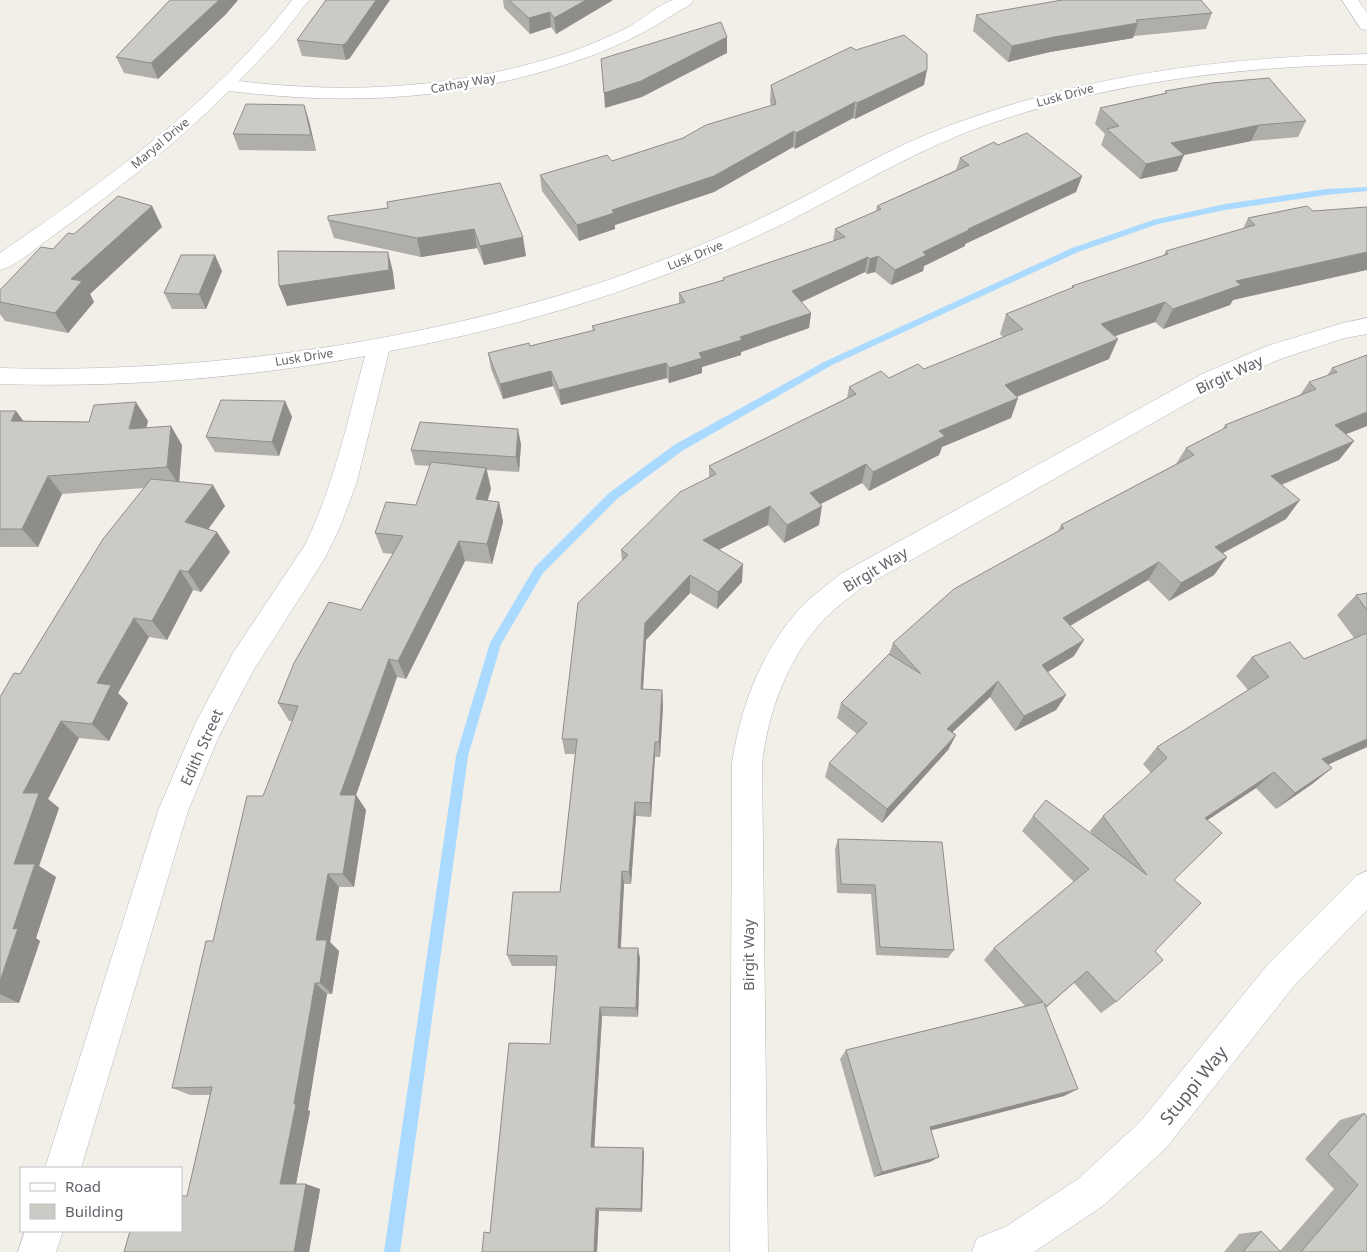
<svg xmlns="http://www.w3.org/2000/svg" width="1367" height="1252" font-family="'Noto Sans',sans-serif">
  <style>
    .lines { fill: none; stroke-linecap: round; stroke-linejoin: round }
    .stream { fill: #aadaff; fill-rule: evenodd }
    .minor-casing { stroke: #b5b8bc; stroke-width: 1 }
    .secondary-casing { stroke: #b6babf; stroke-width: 1 }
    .minor { fill: #fff; fill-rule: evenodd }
    .secondary { fill: #fff; fill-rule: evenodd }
    .wall { fill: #afaea9 }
    .shaded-wall { fill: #8f8d8a }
    .building { fill: #cccac5; stroke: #8f8d8a }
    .labels { text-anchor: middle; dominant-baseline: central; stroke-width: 5; stroke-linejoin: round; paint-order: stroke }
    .far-street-label { font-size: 12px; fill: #5f6368; stroke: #fff }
    .street-label { font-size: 15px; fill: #5f6368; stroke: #fff }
    .near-street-label { font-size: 18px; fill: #5f6368; stroke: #fff }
  </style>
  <rect width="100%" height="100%" fill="#f1efe8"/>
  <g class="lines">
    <path class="stream" d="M1367,187V191L1326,195L1225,210L1158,224L1078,252L832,365L682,451L617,499L543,573L501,644L468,756L400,1252H384L456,756L490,643L535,567L609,493L674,445L826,361L1072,248L1153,220L1225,204L1326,189Z"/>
    <g class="minor-casing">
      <g id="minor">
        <path d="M292,0H309L277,41L239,81C352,95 464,88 573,51C592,44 614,35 632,25C643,18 663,2 674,0C680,0 687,0 693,0L691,4C675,13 659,24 642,33C616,47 587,58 558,67C449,101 342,105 229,91C176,144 116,191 54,235C38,246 19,265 0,270V253C105,181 214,103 292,0Z"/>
        <path d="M1367,54V64C1240,67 1116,81 995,122C910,150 835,201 753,238C638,291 514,328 389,351L357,481L340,527L325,558L253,671L218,738L188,811L81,1168H45L158,811L195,724L233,653L305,545C334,485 348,420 365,356C246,378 121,388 0,384V368C201,374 421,343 611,279C671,258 731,234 788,205C835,181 879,154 928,134C1069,77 1216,57 1367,54Z"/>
        <path d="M1367,318V334L1345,338L1283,358L1218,386L860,589C849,598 836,607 825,618C787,659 769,709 762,763L768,1252H730L732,763C741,704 763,646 806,602C817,592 830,583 842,573L1202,374L1267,346L1343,323Z"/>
        <path d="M1367,871V910L1293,987L1166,1148L1104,1205L1034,1252H972L977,1238L1005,1227L1078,1179L1140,1122L1269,963L1356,876Z"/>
        <path d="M25,1231H63L56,1252H18Z"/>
      </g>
    </g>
    <g class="secondary-casing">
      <path id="secondary" d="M1342,0H1358L1367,13V30L1361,29Z"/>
    </g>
    <use href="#minor" class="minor"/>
    <use href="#secondary" class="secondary"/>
  </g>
  <g class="wall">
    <path d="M170,0H238L226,14L158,79L124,73L116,57Z"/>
    <path d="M326,0L350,58L346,60L302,56L297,40Z"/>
    <path d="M503,0H613L556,34L551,27L530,34L504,8Z"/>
    <path d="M1212,13L1206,29L1134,36L1133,38L1050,52L1008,62L973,31L976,15Z"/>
    <path d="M771,85H924L855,119L853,118L795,149L793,147L714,192L615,225V229L579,241L542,191L540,175L612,161L683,138L771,106L770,101Z"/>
    <path d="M1165,91L1306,121L1298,137L1251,141L1184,155L1177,171L1140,179L1101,145L1105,134L1095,124L1100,108L1165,93Z"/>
    <path d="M304,105L309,121L316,151L239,150L233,134Z"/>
    <path d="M998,145L1082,176L1076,192L965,244V246L924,266L923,271L891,285L875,272L867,274L865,272L801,302L811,313L809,328L741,352V355L702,367V373L669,383L667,378L561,405L553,386L503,399L491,369L488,353L530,346L593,331L592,326L679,304V293L723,280V278L833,241L835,229L876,211L877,206L956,170L960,158Z"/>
    <path d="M500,183L526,256L484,265L477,248L421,257L334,238L328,220L388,208Z"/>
    <path d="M152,206L162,227L90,294L94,302L68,333L5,321L0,314V290L53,249L74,234Z"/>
    <path d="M1307,206L1233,300L1230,305L1163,329L1155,322L1115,336L1109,359L1017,397L1018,398L1011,418L942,447L939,455L869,491L862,483L820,504L819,525L784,543L768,525L719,550L742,582L717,609L690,593L646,640L643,689L662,690L663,706L660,757H655L651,817L636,816L631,884H624L621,948L640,958L638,1017L602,1016L594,1147L643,1148L644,1153L642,1212L599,1211L597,1252H482L490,1233L550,1044L556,966H512L507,955L560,892L575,754H565L562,739L622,561L621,550L709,477V466L847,398L849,387L889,378L924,369L1003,337L1000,334L1006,314L1072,288V286L1164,255L1166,251L1243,229L1248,218Z"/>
    <path d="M222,271L206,309H172L164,293Z"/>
    <path d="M1367,355V426L1346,434L1354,441L1339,460L1282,485L1286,519L1223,553L1227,557L1214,575L1169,601L1148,580L1070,626L1074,656L1048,672L1066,695L1056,710L1015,731L990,697L952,732L956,735L948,750L882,823L825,777L829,763L857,734L837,718L841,703L889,654L893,643L1058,531L1061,525L1176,464L1186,448L1222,430L1225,425L1300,395L1309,382L1327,376L1332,368Z"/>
    <path d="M285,401L292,417L279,456L215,452L206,437Z"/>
    <path d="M0,411H16L23,421L89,422L148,421L146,428L182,445L179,482L225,506L208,529L230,552L201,592L193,590L167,640L149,637L118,693L128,703L109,741L79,738L48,799L59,808L39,866L56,877L36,938L40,941L19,1003H0V697L20,674L144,488L62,494L38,547H0Z"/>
    <path d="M521,444L519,472L487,470L491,489L487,501L499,502L503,522L492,564L465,561L406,679L397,677L356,795L366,810L354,887H339L330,942L339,951L332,994H327L308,1110L310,1111L296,1184L320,1189L309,1252H124L187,1196L210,1095H190L172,1088L213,941L263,796L293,721H289L278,703L361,610L393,554L383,553L375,533L416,505L430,466L415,465L411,450Z"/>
    <path d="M1367,593V747L1328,764L1332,768L1312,784L1276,809L1256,788L1207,820L1174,880L1155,951L1116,1002L1101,1013L1074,983L1046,1008L1064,1096L931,1130L930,1162L874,1177L840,1059L846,1050L1025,1006L984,960L994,948L1074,882L1022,831L1033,816L1093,835L1090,831L1103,816L1151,773L1143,764L1157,747L1248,690L1236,676L1252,657L1304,659L1354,638L1337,615L1356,595Z"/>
    <path d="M838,839L954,950L948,958L876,955L871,894L837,893L835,849Z"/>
    <path d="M1364,1113L1367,1252H1224L1239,1234L1261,1231L1280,1251L1334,1189L1305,1159L1340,1120Z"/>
  </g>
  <g class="shaded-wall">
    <path d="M219,0H238L226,14L158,79L151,63Z"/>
    <path d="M376,0H390L350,58L346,60L342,45Z"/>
    <path d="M586,0H613L556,34L554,18Z"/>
    <path d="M550,12L551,27L530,34L529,18Z"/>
    <path d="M1138,23L1133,38L1050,52L1008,62L1012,46L1054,37Z"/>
    <path d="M727,37V53L642,97L605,108L604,93Z"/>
    <path d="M927,70L924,85L855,119L857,103Z"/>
    <path d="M855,102L853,118L795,149L796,133Z"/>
    <path d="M304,105L309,121L316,151L311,135Z"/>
    <path d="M1259,125L1251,141L1184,155L1177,171L1140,179L1146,164L1171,143Z"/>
    <path d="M794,131L793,147L714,192L615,225V229L579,241L577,225Z"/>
    <path d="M1082,176L1076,192L965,244V246L924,266L923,271L891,285L895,270L923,252L968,229Z"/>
    <path d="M152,206L162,227L90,294L94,302L68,333L55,313L71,279Z"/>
    <path d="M474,229L477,248L421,257L417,238Z"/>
    <path d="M523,237L526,256L484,265L480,246Z"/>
    <path d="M388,252L393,272L395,289L287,306L279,286Z"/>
    <path d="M1367,252V270L1233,300L1230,305L1163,329L1173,309L1236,281Z"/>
    <path d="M215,255L222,271L206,309L199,294Z"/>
    <path d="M878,256L875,272L867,274L870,259Z"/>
    <path d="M868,257L865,272L791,307L792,291Z"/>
    <path d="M1165,302L1155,322L1093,344L1101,324Z"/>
    <path d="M811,313L809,328L741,352V355L702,367V373L669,383V368L699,353L740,337Z"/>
    <path d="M1118,339L1109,359L998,404L1005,385Z"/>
    <path d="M666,363L667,378L561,405L559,390Z"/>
    <path d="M551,371L553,386L503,399L500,384Z"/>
    <path d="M1018,398L1011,418L942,447L939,455L869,491L873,472L939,431Z"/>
    <path d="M285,401L292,417L279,456L272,442Z"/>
    <path d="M136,402L148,421L141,448L129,429Z"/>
    <path d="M16,411L30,430L11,421Z"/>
    <path d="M1367,412V426L1321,444L1335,425Z"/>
    <path d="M171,426L182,445L179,485L167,467Z"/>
    <path d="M518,429L521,444L519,472L516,457Z"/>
    <path d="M1354,441L1339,460L1258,494L1271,476Z"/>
    <path d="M866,464L862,483L807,511L810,493Z"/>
    <path d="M486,468L491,489L482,520L476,499Z"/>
    <path d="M48,476L62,494L38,547L22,529Z"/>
    <path d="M213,485L225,506L198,543L185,522Z"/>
    <path d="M1300,500L1286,519L1202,564L1215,547Z"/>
    <path d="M499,502L503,522L492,564L487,544Z"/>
    <path d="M770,506L768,525L702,558L703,540Z"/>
    <path d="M822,506L819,525L784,543L787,525Z"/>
    <path d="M217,532L230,552L201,592L188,572Z"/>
    <path d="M459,541L465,561L406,679L398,661Z"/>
    <path d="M1227,557L1214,575L1169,601L1181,583Z"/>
    <path d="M1159,562L1148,580L1054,635L1063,618Z"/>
    <path d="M743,564L742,582L717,609L718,592Z"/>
    <path d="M180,570L193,590L167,640L152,621Z"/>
    <path d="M690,575V593L646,640L642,705L641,689L645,623Z"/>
    <path d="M134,618L149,637L118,693L128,703L109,741L92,724L97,683Z"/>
    <path d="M1084,640L1074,656L1033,681L1042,665Z"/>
    <path d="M389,659L397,677L356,795L366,810L354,887L343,874L340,795Z"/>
    <path d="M998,681L990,697L940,744L947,729Z"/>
    <path d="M662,690L663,706L660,757L659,742Z"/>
    <path d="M1066,695L1056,710L1015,731L1024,716Z"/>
    <path d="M61,721L79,738L48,799L59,808L39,866L56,877L36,938L40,941L19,1003L0,994V981L13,929L14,864L23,793Z"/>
    <path d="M956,735L948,750L882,823L887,809Z"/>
    <path d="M1367,739V747L1303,776L1322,759Z"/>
    <path d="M655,742V757L651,817L650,803Z"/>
    <path d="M1332,768L1312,784L1276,809L1295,793Z"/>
    <path d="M1274,772L1256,788L1188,833L1205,818Z"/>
    <path d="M635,802L636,816L631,884L629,872Z"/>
    <path d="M622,871L624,884L620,958L618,948Z"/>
    <path d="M328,874L339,887L330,942L339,951L332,994L320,983L316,940Z"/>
    <path d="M638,948L640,958L638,1017L636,1008Z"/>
    <path d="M315,983L327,994L308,1110L310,1111L295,1189L280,1184Z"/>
    <path d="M600,1007L602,1016L594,1152L591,1147Z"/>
    <path d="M1078,1089L1064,1096L921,1133L930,1127Z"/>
    <path d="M643,1148L644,1153L642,1212L641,1209Z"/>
    <path d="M939,1157L930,1162L874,1177L882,1172Z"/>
    <path d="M306,1184L320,1189L309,1252H294Z"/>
    <path d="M596,1208L599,1211L597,1252H594Z"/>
  </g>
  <g class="building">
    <path d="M170,0H219L151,63L116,57Z"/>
    <path d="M326,0H376L346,43L342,45L297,40Z"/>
    <path d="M509,0H586L554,18L550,12L529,18Z"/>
    <path d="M1062,0H1201L1212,13L1136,20L1138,23L1054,37L1012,46L976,15Z"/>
    <path d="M721,22L727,37L641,81L604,93L601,59Z"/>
    <path d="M904,35L927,54V70L857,103L855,102L796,133L794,131L714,176L612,210L614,213L577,225L540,175L607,155L612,161L683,138L706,125L776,104L771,85L851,47L856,50Z"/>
    <path d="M1269,78L1306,121L1259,125L1171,143L1184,155L1146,164L1107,129L1119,126L1100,108L1167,93L1165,91L1212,83Z"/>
    <path d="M246,104L304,105L311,135L233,134Z"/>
    <path d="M1027,133L1082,176L968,229L969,230L923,252L926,255L895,270L878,256L870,259L868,257L792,291L811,313L740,337L742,340L699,353L702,358L669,368L666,363L559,390L551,371L500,384L488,353L529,343L530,346L595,330L592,326L685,302L679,293L724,280L723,278L845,237L835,229L881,209L877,206L969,165L960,158L994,142L998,145Z"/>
    <path d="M500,183L523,237L480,246L474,229L417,238L328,220V216L388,208L387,202Z"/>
    <path d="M118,196L152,206L71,279L82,281L55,313L0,302V290L41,247L53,249L68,233L74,234Z"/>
    <path d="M1307,206L1313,211L1367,207V252L1236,281L1241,285L1173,309L1165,302L1101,324L1118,339L1005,385L1018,398L939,431L945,436L873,472L866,464L810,493L822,506L787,525L770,506L703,540L743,564L718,592L690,575L645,623L641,689L662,690L659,742H655L650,803L635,802L629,872L622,871L618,948H638L636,1008L600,1007L591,1147L643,1148L641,1209L596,1208L594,1252H482L484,1232L490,1233L509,1043L550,1044L557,956L507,955L513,892H560L577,739H562L578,603L628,555L621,550L680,492L716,474L709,466L856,394L849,387L881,371L889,378L918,364L924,369L1023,329L1006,314L1074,287L1072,286L1168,254L1166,251L1255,225L1248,218Z"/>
    <path d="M278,251L388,252L389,270L279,286Z"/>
    <path d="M181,255H215L199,294L164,293Z"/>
    <path d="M1367,355V412L1335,425L1354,441L1271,476L1300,500L1215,547L1227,557L1181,583L1159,562L1063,618L1084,640L1042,665L1066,695L1024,716L998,681L947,729L956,735L887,809L829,763L867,723L841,703L889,654L921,674L893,643L954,589L1064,528L1061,525L1194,455L1186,448L1227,427L1225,425L1316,389L1309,382L1337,372L1332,368Z"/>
    <path d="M221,400L285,401L272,442L206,437Z"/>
    <path d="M136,402L129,429L171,426L167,467L48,476L22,529H0V411H16L11,421L89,422L94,405Z"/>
    <path d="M420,422L518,429L516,457L411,450Z"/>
    <path d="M431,462L486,468L476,499L499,502L487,544L459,541L398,661L389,659L340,795H356L343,874H328L316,940H327L320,983H315L294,1104H296L280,1184H306L294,1252H124L130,1231H181V1196H187L212,1087L172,1088L206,941H213L247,796H263L298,706L278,703L294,663L329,602L361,610L403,536L375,533L386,502L416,505Z"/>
    <path d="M151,479L213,485L185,522L217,532L188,572L180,570L152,621L134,618L97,683L111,685L92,724L61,721L23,793H39L14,864H35L13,929L18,928L0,981V697L14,673L20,674L103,539Z"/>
    <path d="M1367,593V610L1356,595Z"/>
    <path d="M1367,633V739L1322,759L1332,768L1295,793L1274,772L1205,818L1222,833L1174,880L1201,903L1155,951L1163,960L1116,1002L1087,971L1047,1006L1044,1003L1078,1089L930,1127L939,1157L882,1172L846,1050L1043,1002L994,948L1089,869L1033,816L1046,800L1147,875L1103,816L1167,758L1157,747L1269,677L1252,657L1290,642L1304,659Z"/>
    <path d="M838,839L942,842L954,950L880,947L875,885L841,884Z"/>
    <path d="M1364,1113L1367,1117V1252H1301L1358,1185L1328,1154Z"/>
    <path d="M1261,1231L1281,1252H1243Z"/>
  </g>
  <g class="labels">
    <g class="far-street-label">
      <text transform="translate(463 83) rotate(-10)">Cathay Way</text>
      <text transform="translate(1065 95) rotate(-15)">Lusk Drive</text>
      <text transform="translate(160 143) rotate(-40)">Maryal Drive</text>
      <text transform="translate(695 255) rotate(-22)">Lusk Drive</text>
      <text transform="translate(304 357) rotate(-9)">Lusk Drive</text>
    </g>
    <g class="street-label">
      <text transform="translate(1229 374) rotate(-25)">Birgit Way</text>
      <text transform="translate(875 569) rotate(-31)">Birgit Way</text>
      <text transform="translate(201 747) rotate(-66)">Edith Street</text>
      <text transform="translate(748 955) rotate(-90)">Birgit Way</text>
    </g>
    <g class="near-street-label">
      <text transform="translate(1193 1085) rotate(-51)">Stuppi Way</text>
    </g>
  </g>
  <rect x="20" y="1167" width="162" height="65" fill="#ffffff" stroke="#bfc1c3"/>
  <rect x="30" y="1183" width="25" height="8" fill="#ffffff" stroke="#bfc1c3"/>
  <text x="65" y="1192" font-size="15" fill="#5f6368">Road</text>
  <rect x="30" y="1204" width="25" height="15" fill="#cccac5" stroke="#bfc1c3"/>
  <text x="65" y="1217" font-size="15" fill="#5f6368">Building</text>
</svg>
